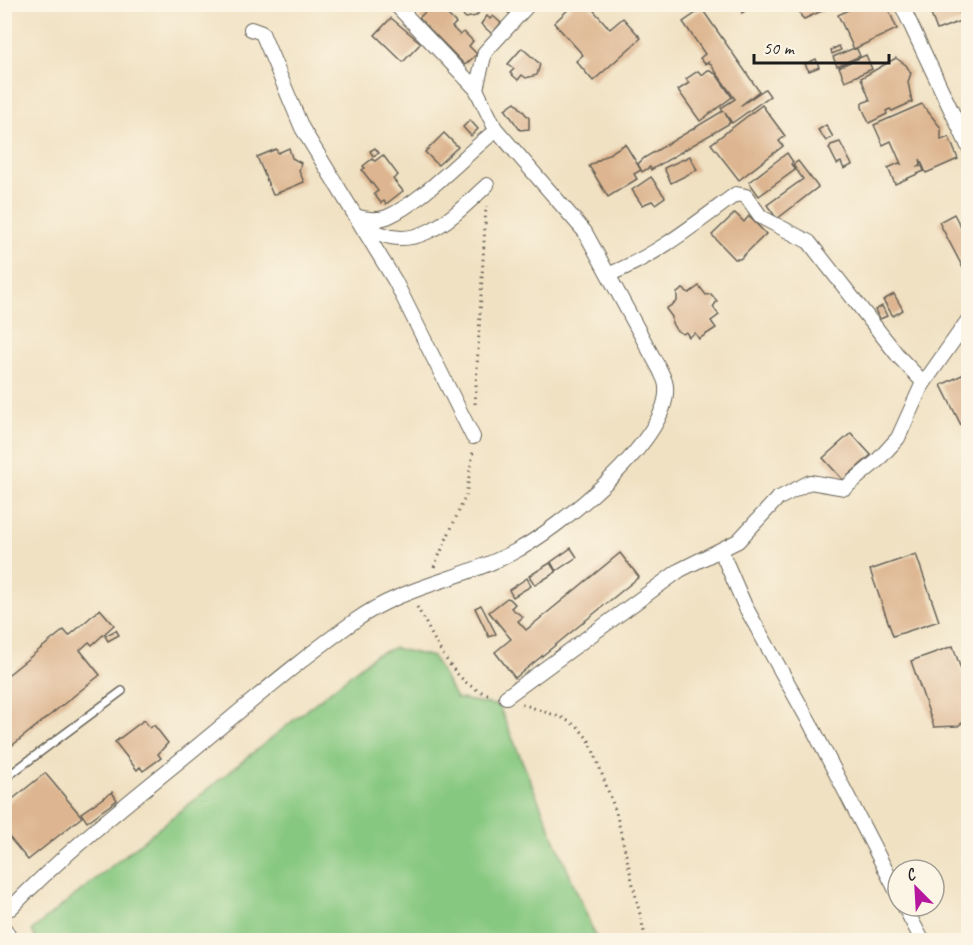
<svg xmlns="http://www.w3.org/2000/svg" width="973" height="945" font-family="Caveat,sans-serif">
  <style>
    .green { fill: #86c880; stroke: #51724e; stroke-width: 1.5 }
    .building { fill: #ddb590 }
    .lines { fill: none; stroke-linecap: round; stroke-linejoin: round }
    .service-casing { stroke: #666156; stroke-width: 10 }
    .minor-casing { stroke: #666156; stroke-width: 16 }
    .path { stroke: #666156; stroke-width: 3; stroke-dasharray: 1.5 4.5; stroke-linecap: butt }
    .service { stroke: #fff; stroke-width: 7 }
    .minor { stroke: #fff; stroke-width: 14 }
  </style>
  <rect width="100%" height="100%" fill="#fcf5e5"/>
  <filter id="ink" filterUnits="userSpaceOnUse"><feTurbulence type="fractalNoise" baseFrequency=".0167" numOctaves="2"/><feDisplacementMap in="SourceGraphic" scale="12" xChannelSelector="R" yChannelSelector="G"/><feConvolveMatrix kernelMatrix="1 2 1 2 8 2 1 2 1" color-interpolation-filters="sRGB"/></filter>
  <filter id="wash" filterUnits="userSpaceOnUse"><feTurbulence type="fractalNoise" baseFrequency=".008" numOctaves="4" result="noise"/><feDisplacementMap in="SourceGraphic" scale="24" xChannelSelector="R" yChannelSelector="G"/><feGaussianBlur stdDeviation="1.35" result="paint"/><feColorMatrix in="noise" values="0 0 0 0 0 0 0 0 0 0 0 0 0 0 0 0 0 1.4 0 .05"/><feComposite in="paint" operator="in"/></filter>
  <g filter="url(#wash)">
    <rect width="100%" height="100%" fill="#f0e1c2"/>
    <path class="green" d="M394,648L433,657L456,698L499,706L597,940H36L32,930L375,655Z"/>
    <g id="blocks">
      <g class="building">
        <path d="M450,4H486L476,16L466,18Z"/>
        <path d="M508,4H520L511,15L504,9Z"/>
        <path d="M574,4H588L610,29L623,18L641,38L593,81L576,61L583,55L554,23Z"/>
        <path d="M740,4H755L742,13Z"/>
        <path d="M798,4H837L804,19L801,16Z"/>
        <path d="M860,4H886L897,29L854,49L838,15Z"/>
        <path d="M927,4H956L963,20L937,30Z"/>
        <path d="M431,6L439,14L443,10L456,23L452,27L460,35L464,32L473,41L469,46L477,54L465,65L419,18Z"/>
        <path d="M702,9L759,91L740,106L765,89L770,96L732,123L725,113L730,123L651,170L650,167L642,172L638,164L644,158L723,111L721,108L735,99L709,62L705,64L700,58L705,54L683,22Z"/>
        <path d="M487,16L490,19L493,16L501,23L492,34L481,24Z"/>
        <path d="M391,18L421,43L403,62L375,35Z"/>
        <path d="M839,46L841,50L832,54L831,50Z"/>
        <path d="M522,48L540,64L537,75L526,78L522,75L518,80L510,73L514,69L508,64Z"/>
        <path d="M852,49H857L860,56L837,66L833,57Z"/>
        <path d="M866,55L872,69L845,81L839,67Z"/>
        <path d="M896,58L906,65L911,73L908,82L912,102L892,111L890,109L886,111L887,114L869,123L862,107V103L870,100L861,78Z"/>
        <path d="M816,59L819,67L809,71L805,64Z"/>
        <path d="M708,70L716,74L732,97L700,121L678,90L689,83L686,79L698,71L702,75Z"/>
        <path d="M515,102L529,118V129L520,130L505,109Z"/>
        <path d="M922,104L941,128V140L949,137L958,159L926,173L920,159L921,164L916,167L922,166L924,171L895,184L888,168L899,163L901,164L891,141L883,145L874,125Z"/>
        <path d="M762,105L785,136L779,141L783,146L739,180L711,144Z"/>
        <path d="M470,120L478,129L471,136L463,127Z"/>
        <path d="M826,125L833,137L826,141L818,130Z"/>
        <path d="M444,133L458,147L438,165L425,152Z"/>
        <path d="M840,142L852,165L844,169L841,162L837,164L829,148L831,145Z"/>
        <path d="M625,144L641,170L634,174L637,179L608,197L589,166Z"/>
        <path d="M289,148L292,158L301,163L299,171L304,182L273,195L257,157L276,149L278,153Z"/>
        <path d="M375,148L379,153L373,156L370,151Z"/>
        <path d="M787,153L793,162L791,164L795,170L759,196L749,182Z"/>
        <path d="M383,155L398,175L393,179L403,191L386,204L384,201L381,203L374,194L378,191L362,170L365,168L363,166L372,159L375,161Z"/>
        <path d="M690,156L697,170L671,183L664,168Z"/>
        <path d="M798,161L818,187L777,219L767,205L803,179L793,165Z"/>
        <path d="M651,177L665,197L655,204L652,201L642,205L632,190Z"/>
        <path d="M735,213L744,222L749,216L766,234L740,259H735L712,235Z"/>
        <path d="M954,214L968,241V266L963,268L939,222Z"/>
        <path d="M699,286L706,295L711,294L717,301L713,307L719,315L711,321L716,328L699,339L695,333L689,337L686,332L683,334L676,330L672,323V317L666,309L677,301V293L683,289L689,293Z"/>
        <path d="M894,294L903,310L893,316L883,300Z"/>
        <path d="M882,306L887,316L880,319L875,310Z"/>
        <path d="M964,374L968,384V422L961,425L941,385Z"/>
        <path d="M851,433L871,455L843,480L823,458Z"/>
        <path d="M571,548L577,557L556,571L551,562Z"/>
        <path d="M620,553L639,577L515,678L495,652L511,639L489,612L507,598L510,599L515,604L511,608L523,617L518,621L526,630Z"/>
        <path d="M916,554L939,621L893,636L870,570Z"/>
        <path d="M550,563L556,572L535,585L529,576Z"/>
        <path d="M527,578L531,586L513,597L509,590Z"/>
        <path d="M481,605L496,634L489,637L475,608Z"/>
        <path d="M100,609L114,625L92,645L89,642L80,650L100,675L4,752V678L64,630L69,636Z"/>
        <path d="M116,630L119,635L108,641L105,636Z"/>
        <path d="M953,646L968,690V718L958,726L934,727L911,661Z"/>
        <path d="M144,720L150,728L154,725L168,743L158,754L161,758L143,771L140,767L137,770L115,742Z"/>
        <path d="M45,773L82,817L28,860L4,831V806Z"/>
        <path d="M112,792L117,800L87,822L81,813Z"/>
      </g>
    </g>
  </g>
  <g filter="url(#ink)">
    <use href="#blocks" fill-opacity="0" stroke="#666156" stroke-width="1.5"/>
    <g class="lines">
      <g class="service-casing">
        <path id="service" d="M4,779L122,691"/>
      </g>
      <g class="minor-casing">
        <g id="minor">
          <path d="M901,4L968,146"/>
          <path d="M251,29L262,33L302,128L395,281L473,437"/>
          <path d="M476,89L485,52L529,4"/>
          <path d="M355,216C365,219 377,221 387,217C420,203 460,160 489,136"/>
          <path d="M361,222C410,262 451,219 487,185"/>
          <path d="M610,274C657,255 695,224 736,194L746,196L761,217L809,242L899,357L924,383"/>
          <path d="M721,551L745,606L810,723L898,894"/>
          <path d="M506,697L680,570L738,541L777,499L810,482L845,488L877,461L898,438L921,387L968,320"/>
          <path d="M4,903L11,908C66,851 128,803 189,753C244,708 298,661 356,620C403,586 464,579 514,552C557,530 671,439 666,387C666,381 662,375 660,370L585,232L495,128L476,89L395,4"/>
          <path d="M904,906L922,940"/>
          <path d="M4,928L11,940"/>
        </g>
      </g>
      <g class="path">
        <path d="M475,404L486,206"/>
        <path d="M434,567L466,495L473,452"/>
        <path d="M417,607C435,638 452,686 491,695"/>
        <path d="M522,704L563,718L578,727L590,742L616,812L646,940"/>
      </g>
      <use href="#service" class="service"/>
      <use href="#minor" class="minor"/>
    </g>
  </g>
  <rect width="973" height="945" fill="none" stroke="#fcf5e5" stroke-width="24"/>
  <g transform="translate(916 888) rotate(336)"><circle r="28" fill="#fcf5e5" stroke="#a29e95" stroke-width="1.5"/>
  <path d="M0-4.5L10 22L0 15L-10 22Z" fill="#b5179e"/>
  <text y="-9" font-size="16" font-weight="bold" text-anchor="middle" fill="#1c1c1c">С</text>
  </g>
  <path d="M754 54v9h135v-9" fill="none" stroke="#1c1c1c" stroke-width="3"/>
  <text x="763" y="54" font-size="18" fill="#1c1c1c" stroke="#fcf5e5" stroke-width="4.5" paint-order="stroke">50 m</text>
</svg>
